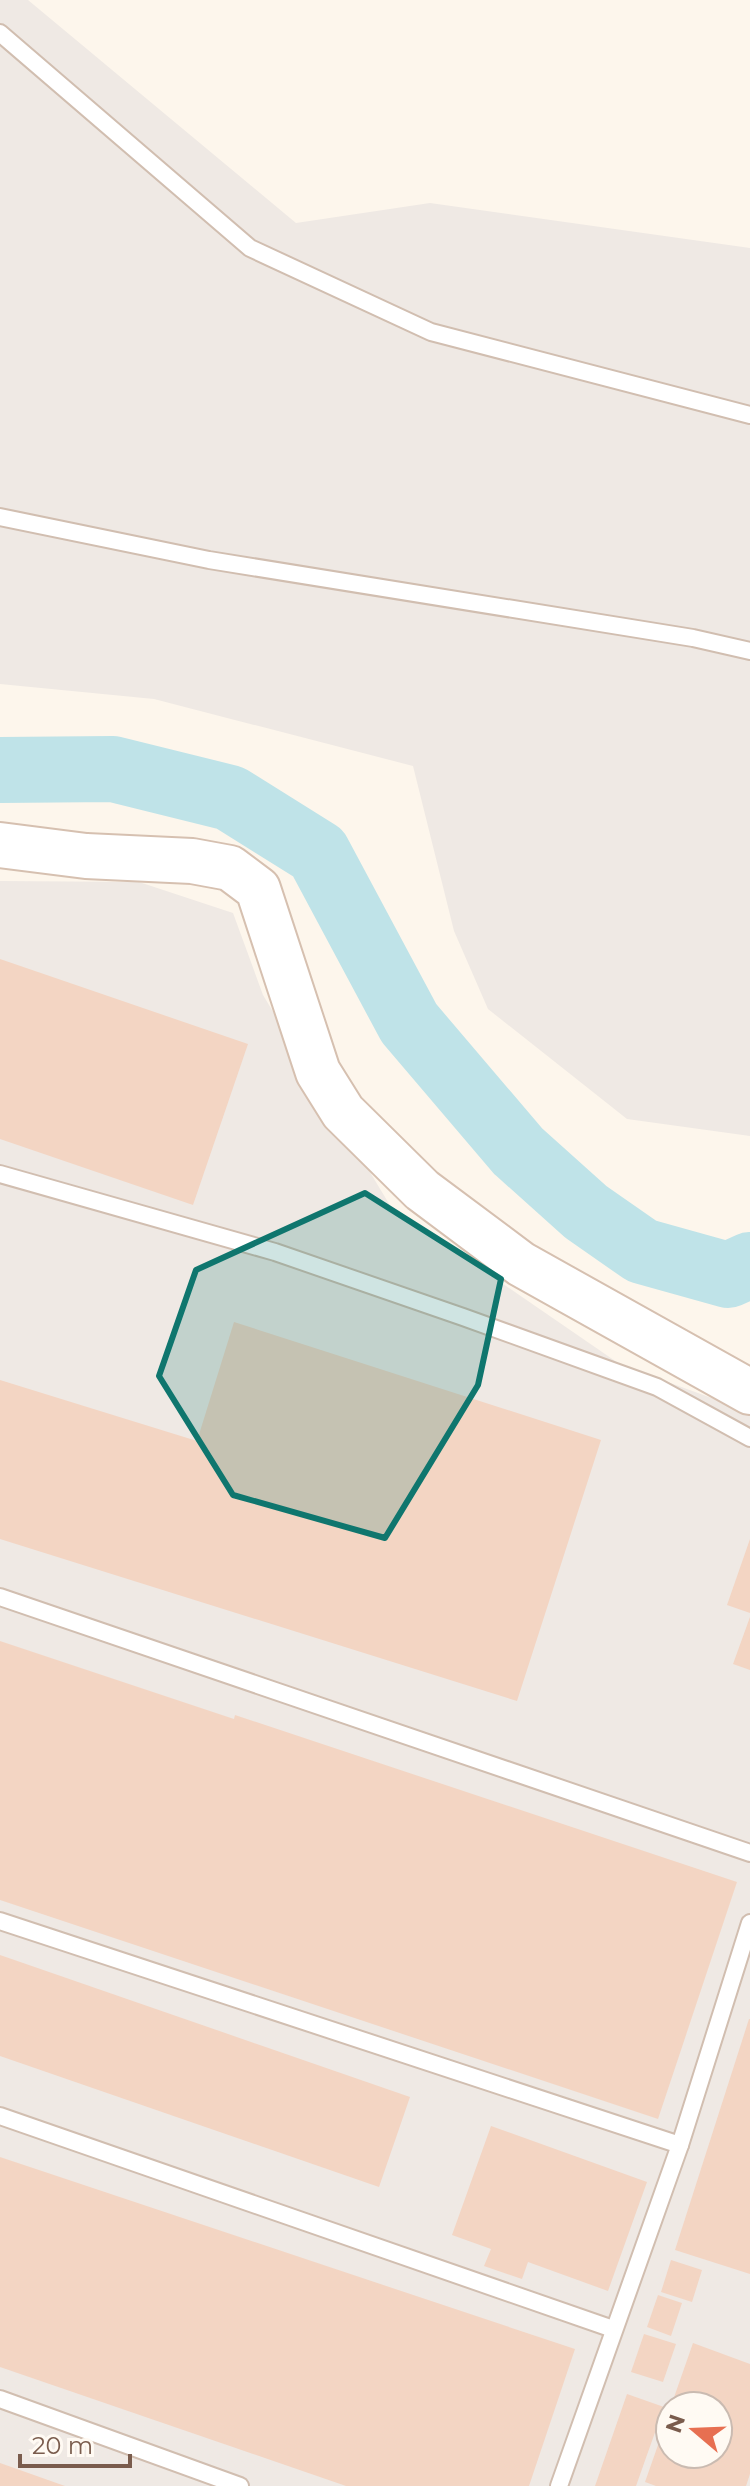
<svg xmlns="http://www.w3.org/2000/svg" width="750" height="2486" font-family="Montserrat,sans-serif">
  <style>
    .industrial { fill: #efe9e4; fill-rule: evenodd }
    .lines { fill: none; stroke-linecap: round; stroke-linejoin: round }
    .river { stroke: #bfe3e8; stroke-width: 66 }
    .building { fill: #f3d5c3 }
    .lane-casing { stroke: #d1beb0; stroke-width: 20 }
    .secondary-casing { stroke: #d6c0b0; stroke-width: 48 }
    .lane { stroke: #fff; stroke-width: 16 }
    .secondary { stroke: #fff; stroke-width: 44 }
    .marked { fill: #0f766e; fill-opacity: 0.2; stroke: #0f766e; stroke-width: 6; stroke-linejoin: round }
  </style>
  <rect width="100%" height="100%" fill="#fdf6ec"/>
  <g class="industrial">
    <path d="M0,0H28L296,223L430,203L750,248V1136L627,1119L488,1009L454,931L413,766L154,699L0,684Z"/>
    <path d="M0,881L139,882L233,913L263,995L391,1207L621,1365L750,1412V2486H0ZM670,2406H718V2454H670Z"/>
  </g>
  <g class="lines">
    <path class="river" d="M0,770L113,769L230,798L318,853L409,1023L518,1151L586,1212L642,1251L728,1275L750,1265"/>
  </g>
  <g class="building">
    <path d="M0,959L248,1044L193,1205L0,1139Z"/>
    <path d="M234,1322L601,1440L517,1701L0,1539V1380L197,1441Z"/>
    <path d="M750,1539V1613L727,1605Z"/>
    <path d="M750,1617V1670L733,1664Z"/>
    <path d="M0,1641L234,1719L235,1715L737,1882L658,2119L0,1900Z"/>
    <path d="M0,1955L410,2097L379,2187L0,2056Z"/>
    <path d="M749,2019H750V2274L675,2250Z"/>
    <path d="M491,2126L647,2182L608,2291L528,2262L522,2279L484,2266L491,2249L452,2235Z"/>
    <path d="M0,2157L575,2349L529,2486H346L0,2367Z"/>
    <path d="M671,2260L702,2270L692,2302L661,2292Z"/>
    <path d="M658,2295L682,2303L671,2336L647,2327Z"/>
    <path d="M644,2334L676,2344L663,2382L631,2372Z"/>
    <path d="M693,2343L750,2364V2474L746,2486H656L645,2482L670,2411V2454H718V2406H671Z"/>
    <path d="M627,2394L664,2407L636,2486H595Z"/>
    <path d="M0,2463L65,2486H0Z"/>
  </g>
  <g class="lines">
    <g class="lane-casing">
      <g id="lane">
        <path d="M0,33L250,248L431,332L750,415"/>
        <path d="M0,517L209,560L693,638L750,651"/>
        <path d="M0,1174L275,1252L463,1317L657,1387L750,1438"/>
        <path d="M0,1597L750,1853"/>
        <path d="M0,1921L680,2145"/>
        <path d="M0,2116L613,2329"/>
        <path d="M0,2399L240,2486"/>
        <path d="M559,2486L680,2145L750,1923"/>
      </g>
    </g>
    <g class="secondary-casing">
      <path id="secondary" d="M0,845L86,856L192,861L230,868L258,889L318,1072L343,1112L422,1190L521,1264L750,1392"/>
    </g>
    <use href="#lane" class="lane"/>
    <use href="#secondary" class="secondary"/>
  </g>
  <path class="marked" d="M365,1193L501,1279L478,1385L385,1538L233,1495L159,1376L196,1270Z"/>
  <g transform="translate(694 2430) rotate(289)"><circle r="38" fill="#fffaf3" stroke="#cabbb1" stroke-width="2"/>
  <path d="M0-6L14 30L0 20L-14 30Z" fill="#e76f51"/>
  <text y="-12" font-size="22" font-weight="bold" text-anchor="middle" fill="#7a5c4d">N</text>
  </g>
  <path d="M20 2454v12h110v-12" fill="none" stroke="#7a5c4d" stroke-width="4"/>
  <text x="32" y="2454" font-size="24" fill="#7a5c4d" stroke="#fffaf3" stroke-width="6" paint-order="stroke">20 m</text>
</svg>
